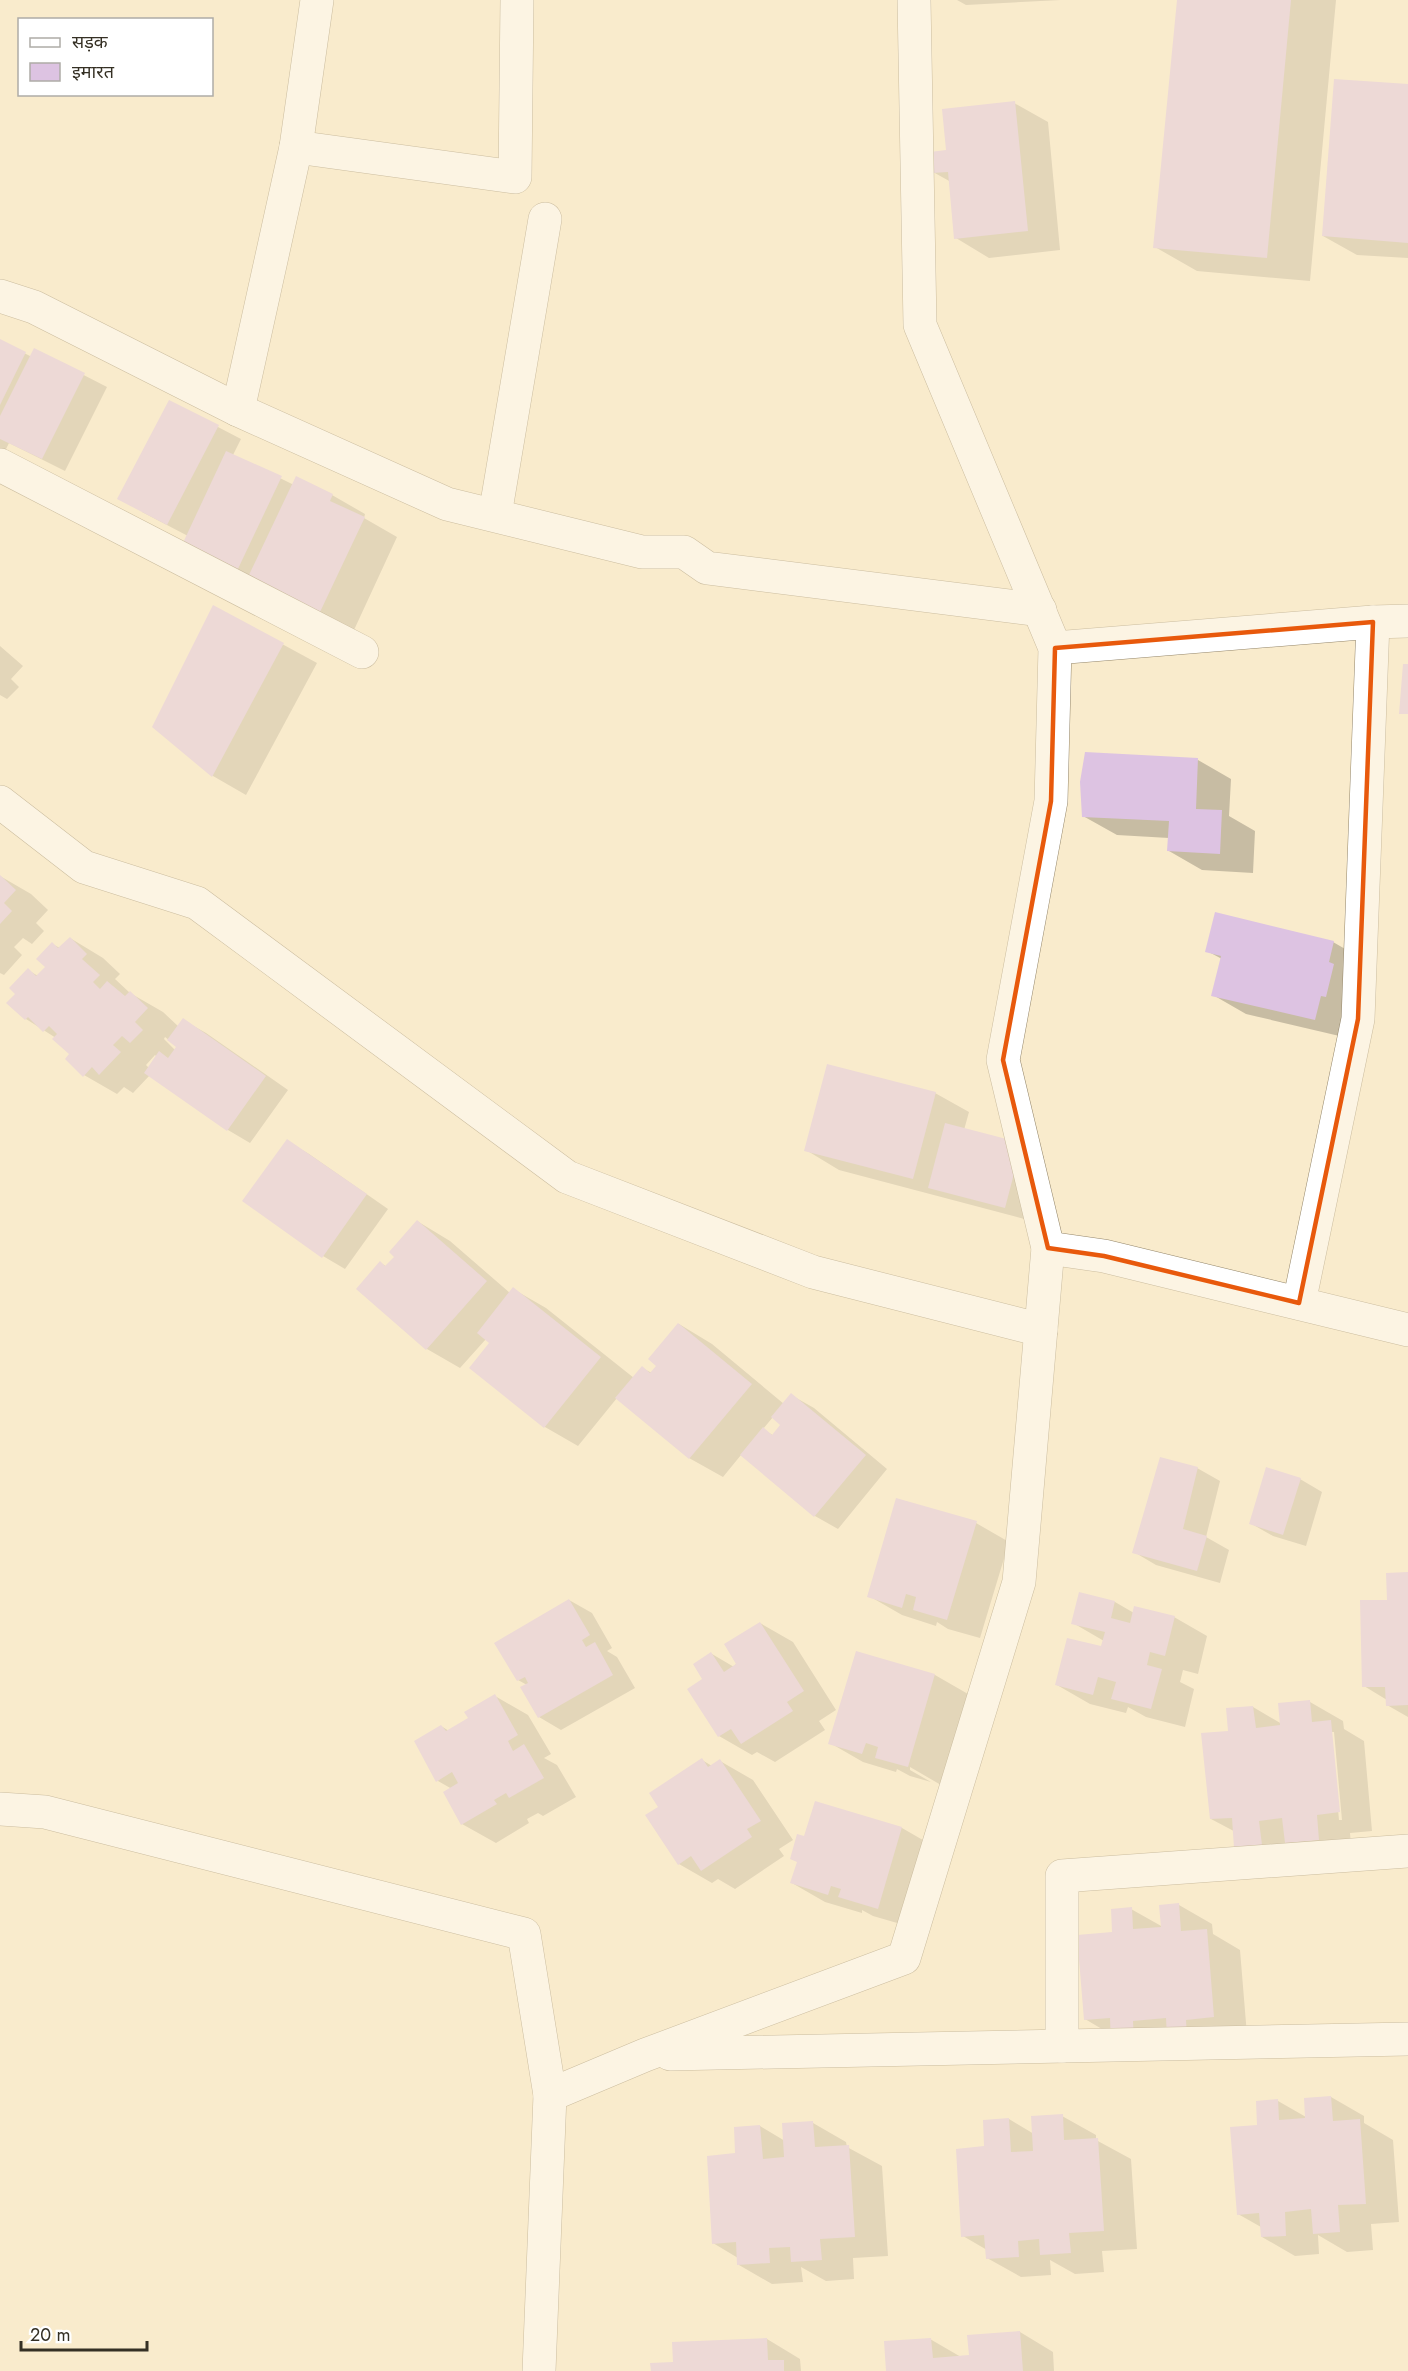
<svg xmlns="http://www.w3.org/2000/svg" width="1408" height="2371" font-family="Jost,'Noto Sans Devanagari',sans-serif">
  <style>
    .shadow { fill: #0003; fill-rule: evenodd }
    .building { fill: #ddc3e2 }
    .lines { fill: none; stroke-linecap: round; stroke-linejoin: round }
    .minor-casing { stroke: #94866a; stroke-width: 34 }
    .minor { stroke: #fff; stroke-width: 33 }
    .marked { fill: none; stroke: #e8590c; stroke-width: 4.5; stroke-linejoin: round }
  </style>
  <rect width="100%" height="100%" fill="#f9ebcc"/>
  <g class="shadow">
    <path d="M957,0H1061L966,5Z"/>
    <path d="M1178,0H1336L1310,281L1197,271L1155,247Z"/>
    <path d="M1408,86V258L1357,255L1323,236Z"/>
    <path d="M1014,103L1048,122L1060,250L989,258L956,238L951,182L933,172L948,152Z"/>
    <path d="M0,341L32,357L35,350L107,387L65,471L9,443L3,455L0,454Z"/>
    <path d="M170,402L241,439L233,455L294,485L332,495L365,514L364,518L397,537L354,630L259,585L188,536L142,512Z"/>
    <path d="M214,607L317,663L246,795L213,776L153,727Z"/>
    <path d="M0,646L23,666L11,679L19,687L7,699L0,695Z"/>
    <path d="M1198,760L1231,779L1229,816L1255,831L1253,873L1202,870L1169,851V838L1117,835L1083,816Z"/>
    <path d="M0,876L31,894L48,910L36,923L44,931L32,944L23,938L14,947L22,955L4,975L0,973Z"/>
    <path d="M70,938L103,958L120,974L115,979L130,993L163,1012L179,1027L183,1020L206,1033L288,1090L250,1143L228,1130L150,1075L133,1093L124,1087L117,1094L84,1075L71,1054L56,1038L26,1019L17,994L28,970L38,976L48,967L52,944L60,948ZM165,1037L178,1047L175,1050L164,1039ZM155,1055L157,1057L149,1068L146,1065Z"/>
    <path d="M1333,942L1366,961L1348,1038L1246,1014L1213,995L1222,959L1207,951Z"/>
    <path d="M935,1093L969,1112L964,1130L1022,1144L1044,1157L1028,1220L839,1170L806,1150Z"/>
    <path d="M287,1141L309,1154L388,1209L345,1269L323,1256Z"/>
    <path d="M417,1221L450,1241L510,1293L513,1289L546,1308L634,1378L642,1368L652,1373L658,1365L679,1324L712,1344L784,1404L791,1395L814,1408L887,1469L838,1529L815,1516L741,1455L723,1477L689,1458L617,1398L578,1446L545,1427L471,1368L491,1343L486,1339L460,1368L427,1349L358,1289L381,1263L387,1267L396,1257ZM773,1417L783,1424L774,1436L763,1429Z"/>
    <path d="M1197,1468L1220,1481L1206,1537L1229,1550L1220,1583L1156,1565L1134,1552Z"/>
    <path d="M1300,1479L1322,1492L1306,1546L1273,1536L1250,1523Z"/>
    <path d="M976,1523L1009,1542L980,1638L948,1629L937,1622L936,1626L902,1615L869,1596Z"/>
    <path d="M1408,1574V1717L1387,1705V1700L1364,1686L1388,1601Z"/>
    <path d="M1080,1594L1115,1602L1134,1613L1174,1617L1207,1636L1198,1674L1183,1670L1180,1682L1194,1689L1185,1727L1146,1717L1128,1707L1126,1713L1090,1704L1057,1685L1102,1648L1104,1641L1073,1623Z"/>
    <path d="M569,1600L592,1613L612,1648L607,1651L617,1657L635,1688L561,1730L539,1717L527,1685L518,1680Z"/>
    <path d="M760,1623L793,1642L836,1710L819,1721L825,1730L775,1762L757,1752L752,1755L719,1736L704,1680L712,1654L734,1667Z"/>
    <path d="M857,1653L935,1675L968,1694L941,1785L910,1767V1770L931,1782L910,1776L897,1769L896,1772L863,1762L830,1743Z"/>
    <path d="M495,1696L528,1715L551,1754L544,1758L557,1765L576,1797L543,1816L538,1813L527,1819L529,1823L496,1843L462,1824L452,1789L438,1781L441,1726L449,1731L470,1719Z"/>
    <path d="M1310,1702L1343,1721L1344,1729L1364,1741L1372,1831L1350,1833L1352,1858L1294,1863L1211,1819L1230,1733L1253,1707L1282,1724ZM1331,1732H1334L1342,1820H1339Z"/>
    <path d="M702,1760L712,1766L720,1761L753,1780L793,1840L779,1849L784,1856L735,1889L718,1879L712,1883L679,1864L660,1807Z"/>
    <path d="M816,1803L902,1828L935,1847L911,1927L873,1916L862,1910V1913L825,1902L792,1883Z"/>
    <path d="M1179,1905L1212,1924L1213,1934L1240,1950L1247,2035L1167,2060L1146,2061L1113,2042L1112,2035L1085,2019L1114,1934L1131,1909L1163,1927Z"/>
    <path d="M1331,2097L1364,2116V2123L1393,2140L1399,2222L1371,2224L1373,2250L1347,2252L1318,2235L1319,2254L1295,2256L1262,2237L1261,2227L1238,2214L1259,2126L1278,2101L1306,2117Z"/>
    <path d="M1062,2116L1096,2135V2140L1131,2159L1137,2249L1102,2251L1104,2272L1075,2274L1050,2260L1051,2275L1021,2277L987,2258V2250L963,2236L986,2148L1009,2119L1034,2134Z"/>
    <path d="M813,2123L846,2142L847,2147L882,2166L888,2256L853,2258L854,2279L826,2281L801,2267L803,2282L772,2284L739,2265L738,2258L713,2243L737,2155L760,2126L785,2141Z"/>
    <path d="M1020,2332L1053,2352L1054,2371H888L930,2339L961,2357L970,2356Z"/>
    <path d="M767,2339L800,2359L801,2371H652Z"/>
  </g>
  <g class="building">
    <path d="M1177,0H1291L1267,258L1153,248Z"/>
    <path d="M1334,79L1408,84V243L1322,236Z"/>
    <path d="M1015,101L1028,231L954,239L948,172L932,173L930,152L946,150L942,109Z"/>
    <path d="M0,339L26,352L0,405Z"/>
    <path d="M34,348L85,373L42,459L0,439V416Z"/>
    <path d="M169,400L219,425L167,525L117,499Z"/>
    <path d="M226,451L282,476L236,573L181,547Z"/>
    <path d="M296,476L333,494L330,501L365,517L320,612L248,577Z"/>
    <path d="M213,605L284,643L212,777L152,727Z"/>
    <path d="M1403,664H1408V714H1399Z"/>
    <path d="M1085,752L1198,758L1196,809L1222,810L1220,854L1167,851L1169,821L1082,817L1080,782Z"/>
    <path d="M0,875L16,890L4,903L12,911L0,924Z"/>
    <path d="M1215,912L1334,941L1329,962L1334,964L1326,997L1321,996L1315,1020L1211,996L1221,956L1205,952Z"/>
    <path d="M70,937L87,954L82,959L100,975L93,982L100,989L107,981L125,996L130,991L148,1008L135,1022L143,1030L130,1043L122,1036L113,1045L121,1052L99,1075L92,1067L83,1077L65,1059L69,1054L52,1039L57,1034L49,1026L43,1032L28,1017L25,1020L6,1003L15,994L9,988L28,968L36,976L45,967L36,959L52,942L58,948Z"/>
    <path d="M183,1018L266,1076L227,1131L144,1073L159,1051L168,1058L176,1047L167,1040Z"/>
    <path d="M827,1064L936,1092L913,1179L804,1151Z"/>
    <path d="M945,1123L1022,1143L1005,1208L928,1188Z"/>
    <path d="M287,1139L367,1194L322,1258L242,1201Z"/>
    <path d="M417,1220L487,1281L426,1350L356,1289L380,1261L385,1266L394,1257L389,1252Z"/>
    <path d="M513,1287L601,1357L544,1428L469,1368L489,1343L477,1333Z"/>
    <path d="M678,1323L752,1384L689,1459L615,1398L642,1366L650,1373L656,1366L648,1359Z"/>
    <path d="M791,1393L866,1455L814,1517L740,1455L763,1427L772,1435L780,1425L771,1417Z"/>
    <path d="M1160,1457L1198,1467L1183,1529L1207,1536L1197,1571L1132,1553Z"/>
    <path d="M1266,1467L1301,1478L1283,1535L1249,1524Z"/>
    <path d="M896,1498L977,1521L947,1620L913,1610L916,1597L906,1594L902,1608L867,1597Z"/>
    <path d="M1408,1572V1705L1386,1706L1385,1687H1362L1360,1600H1387L1386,1573Z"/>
    <path d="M1079,1592L1115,1601L1111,1618L1130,1623L1134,1606L1175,1616L1165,1656L1150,1652L1147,1665L1162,1669L1151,1709L1111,1699L1116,1682L1098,1677L1093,1695L1055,1685L1067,1638L1101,1646L1105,1632L1071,1624Z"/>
    <path d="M569,1599L590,1635L582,1640L586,1647L595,1642L613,1675L538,1718L520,1687L528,1683L525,1677L517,1681L494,1643Z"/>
    <path d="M760,1622L804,1691L787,1702L793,1711L741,1744L731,1729L718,1737L687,1689L702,1679L693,1664L711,1652L724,1672L736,1664L724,1644Z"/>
    <path d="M856,1651L935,1674L908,1767L875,1758L878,1747L866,1743L862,1754L828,1744Z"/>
    <path d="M495,1694L518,1735L508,1741L513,1751L524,1744L544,1778L509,1798L506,1793L494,1800L497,1804L461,1825L443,1792L458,1783L452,1772L436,1782L414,1741L441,1725L446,1731L468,1718L464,1712Z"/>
    <path d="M1310,1700L1312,1722L1331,1720L1340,1812L1317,1815L1319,1840L1285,1843L1282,1818L1259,1821L1262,1845L1234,1848L1232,1818L1210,1819L1201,1733L1228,1731L1226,1708L1253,1706L1256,1728L1280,1725L1278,1703Z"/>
    <path d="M702,1758L708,1767L720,1759L761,1821L747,1829L752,1837L701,1871L691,1856L678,1865L645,1815L658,1807L649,1793Z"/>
    <path d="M815,1801L902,1827L878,1909L838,1897L841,1889L831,1886L828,1895L790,1883L797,1862L790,1859L797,1834L804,1836Z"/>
    <path d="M1179,1903L1181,1931L1207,1929L1214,2017L1186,2020L1187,2037L1167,2038L1166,2018L1133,2021L1134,2041L1111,2043L1110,2018L1084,2020L1077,1935L1112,1932L1111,1909L1132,1907L1133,1929L1161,1927L1159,1905Z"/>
    <path d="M1331,2096L1333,2121L1360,2119L1366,2204L1338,2205L1340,2232L1313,2234L1311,2209L1285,2212L1286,2236L1261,2237L1259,2213L1237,2215L1230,2127L1257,2125L1256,2101L1278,2099L1279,2120L1305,2118L1304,2098Z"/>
    <path d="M1063,2114L1064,2140L1098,2138L1104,2231L1069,2233L1071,2253L1040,2255L1039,2239L1018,2241L1019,2257L986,2259L984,2235L961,2237L956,2149L984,2146L983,2120L1009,2118L1011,2152L1033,2151L1031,2116Z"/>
    <path d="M813,2121L815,2147L849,2145L855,2237L820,2239L822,2260L791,2262L790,2247L769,2248L770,2263L737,2265L736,2242L712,2244L707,2156L735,2153L734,2127L760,2125L763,2159L784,2157L782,2123Z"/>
    <path d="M1020,2331L1023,2371H886L884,2341L931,2338L933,2358L969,2355L967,2335Z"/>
    <path d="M767,2338L768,2360H784V2371H651L650,2363L673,2362L672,2342Z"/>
  </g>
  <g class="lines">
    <g class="minor-casing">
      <g id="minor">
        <path d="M296,147L515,177L517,0"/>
        <path d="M0,296L34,307L238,410L447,504L642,552H684L707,568L1040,610"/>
        <path d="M238,410L296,147L317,0"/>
        <path d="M0,465L362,652"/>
        <path d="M495,515L545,219"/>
        <path d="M1055,648L1373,622L1408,621"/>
        <path d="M0,802L84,867L197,903L567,1177L813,1272L1041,1330"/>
        <path d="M1048,1248L1104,1256L1408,1330"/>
        <path d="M1299,1303L1358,1019L1373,622"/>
        <path d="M0,1809L45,1812L524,1934L550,2095"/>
        <path d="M1062,2046V1876L1408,1851"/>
        <path d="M670,2054L1408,2039"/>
        <path d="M539,2371L550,2095L645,2055L904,1958L1019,1582L1048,1248L1003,1060L1051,801L1055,648L920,325L914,0"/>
      </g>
    </g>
    <use href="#minor" class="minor"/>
  </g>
  <path d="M0 0H1408V2371H0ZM1373,622L1358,1019L1299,1303L1104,1256L1048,1248L1003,1060L1051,801L1055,648Z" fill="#f9ebcc" fill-opacity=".55" fill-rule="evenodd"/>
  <path class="marked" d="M1373,622L1358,1019L1299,1303L1104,1256L1048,1248L1003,1060L1051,801L1055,648Z"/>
  <rect x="18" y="18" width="195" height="78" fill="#ffffff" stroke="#aeaca7" stroke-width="1.5"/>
  <rect x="30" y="38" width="30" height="9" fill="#ffffff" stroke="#aeaca7" stroke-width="1.5"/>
  <text x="72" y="48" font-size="18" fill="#353024">सड़क</text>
  <rect x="30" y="63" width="30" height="18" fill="#ddc3e2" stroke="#aeaca7" stroke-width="1.5"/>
  <text x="72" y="78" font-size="18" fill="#353024">इमारत</text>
  <path d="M21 2341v9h126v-9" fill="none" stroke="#353024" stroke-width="3"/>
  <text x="30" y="2341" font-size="18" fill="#353024" stroke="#ffffff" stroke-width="4.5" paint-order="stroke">20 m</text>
</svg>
